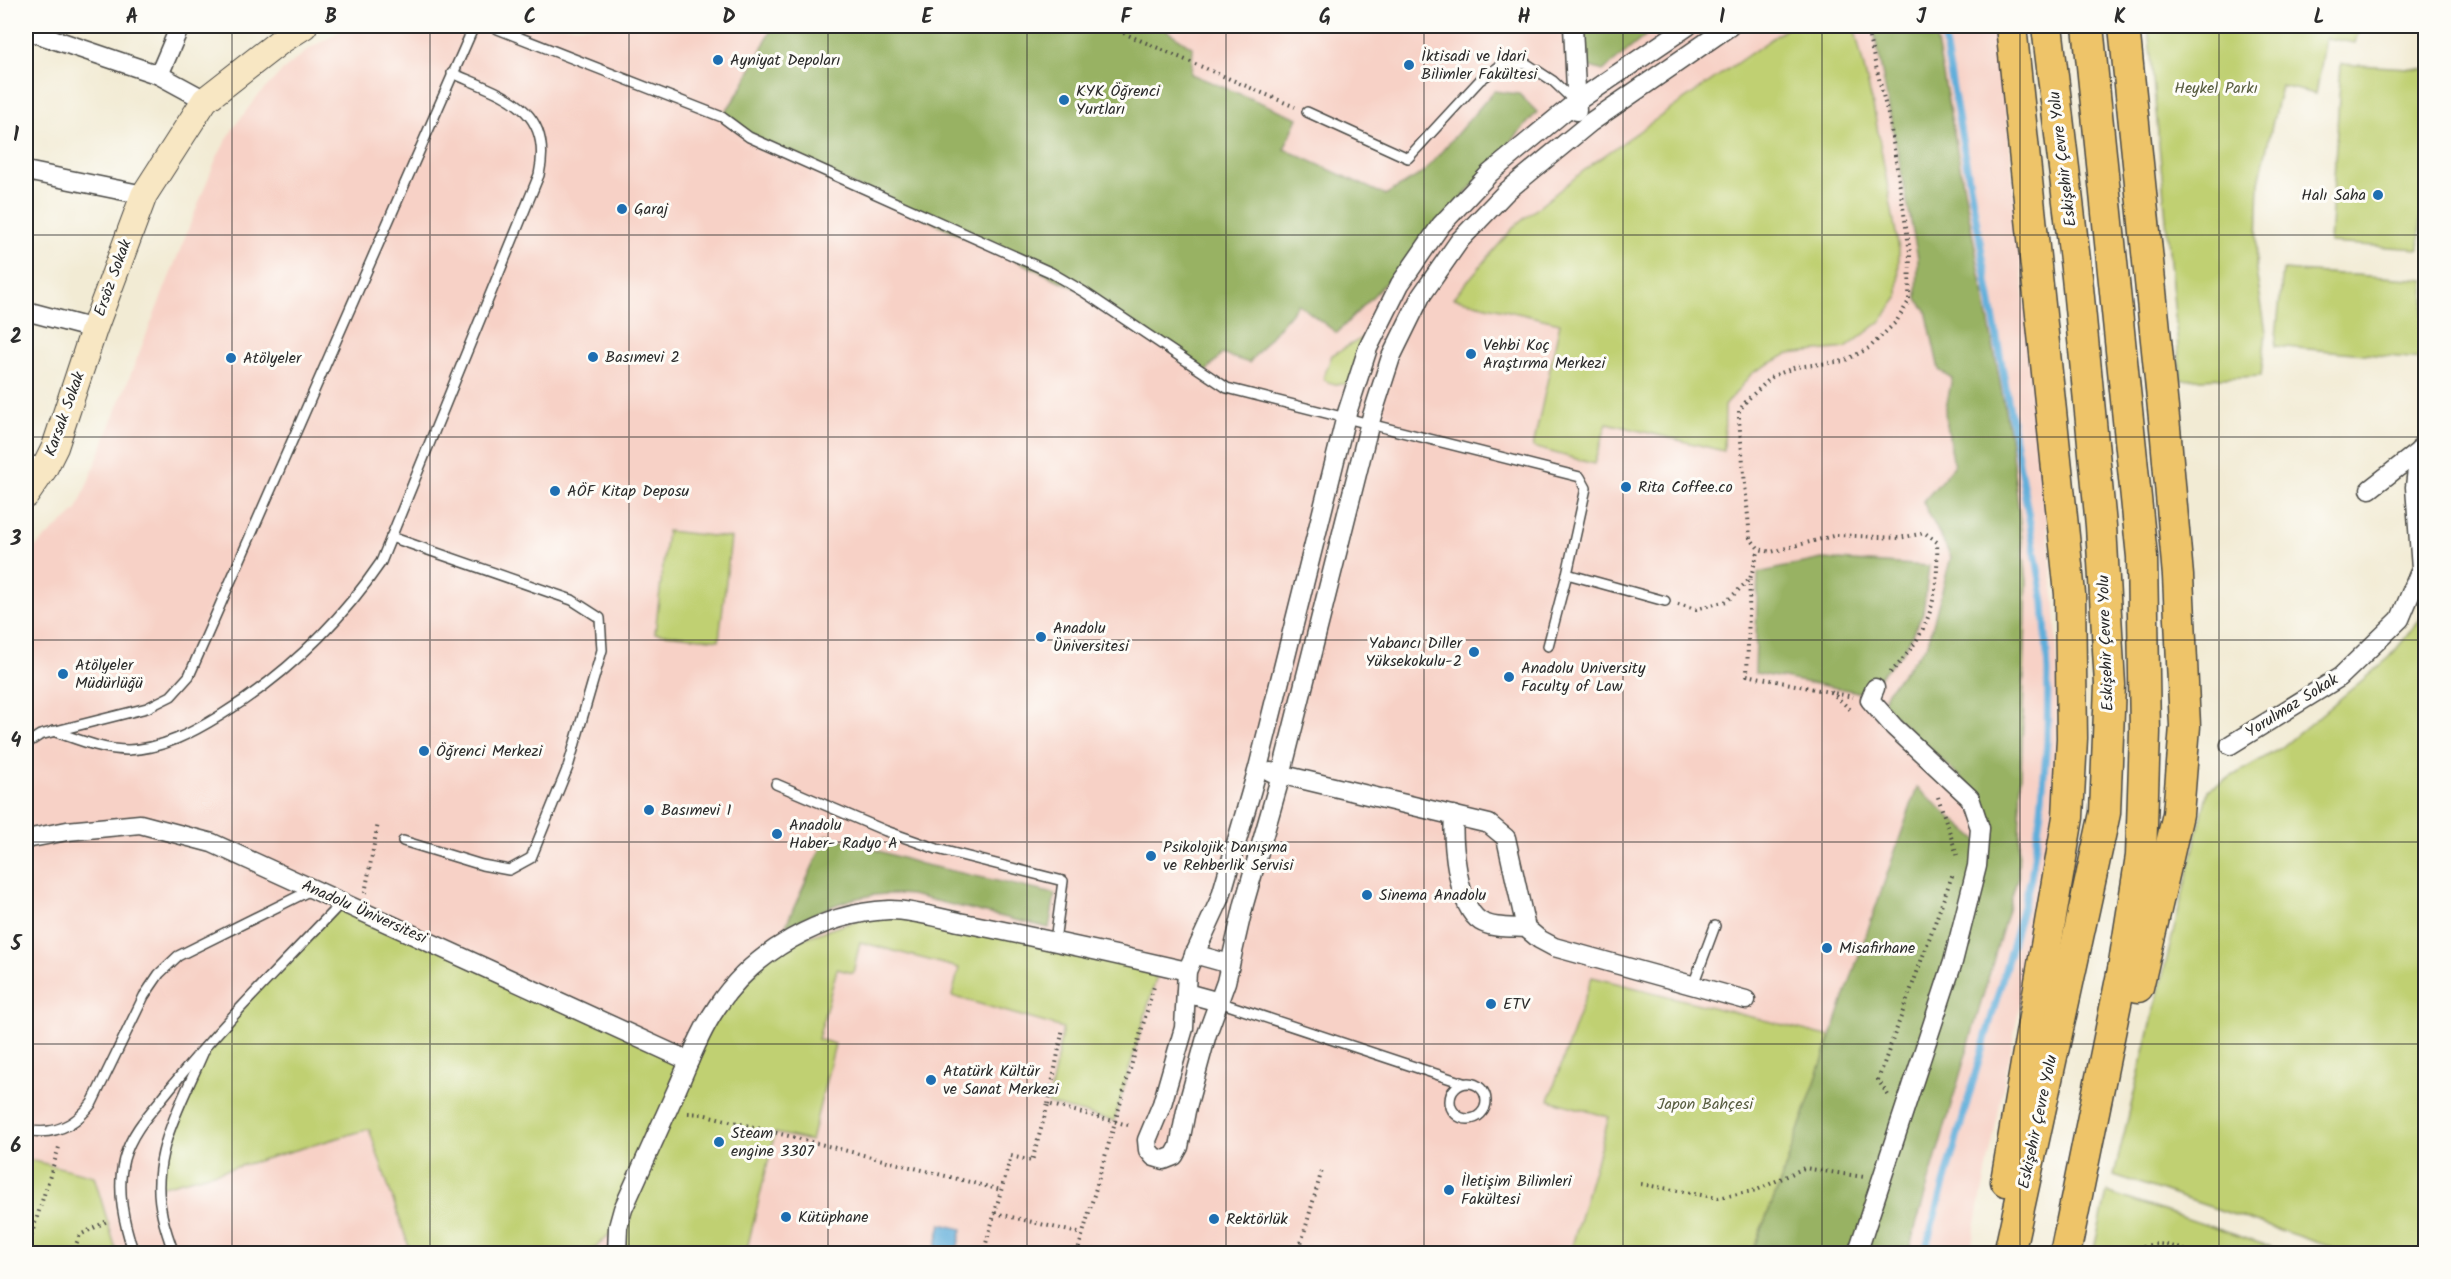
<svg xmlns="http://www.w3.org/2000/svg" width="2451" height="1279" font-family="Kalam,sans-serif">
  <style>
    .built { fill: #f7d1c6 }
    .green { fill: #c0d072; stroke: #767e4e; stroke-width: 1.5 }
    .forest { fill: #98b264; stroke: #626e48; stroke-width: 1.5 }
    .water { fill: #60aeda; stroke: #466c82; stroke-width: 1.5 }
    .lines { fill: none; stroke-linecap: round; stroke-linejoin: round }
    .stream { stroke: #60aeda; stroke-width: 7 }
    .service-casing { stroke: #494844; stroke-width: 12 }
    .minor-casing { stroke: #494844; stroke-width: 21 }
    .secondary-casing { stroke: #494844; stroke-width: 28 }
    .trunk-casing { stroke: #494844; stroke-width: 33 }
    .path { stroke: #494844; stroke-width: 4; stroke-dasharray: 1.5 4.5; stroke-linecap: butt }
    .service { stroke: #fff; stroke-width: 9 }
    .minor { stroke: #fff; stroke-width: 18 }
    .secondary { stroke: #f8e7c3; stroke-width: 26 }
    .trunk { stroke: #eec469; stroke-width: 30 }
    .grid { fill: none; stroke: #2b2b2b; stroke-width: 1.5; stroke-opacity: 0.55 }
    .poi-dot { fill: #1f6fb2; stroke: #fdfcf7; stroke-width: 2 }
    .labels { text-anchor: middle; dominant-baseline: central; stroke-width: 6; stroke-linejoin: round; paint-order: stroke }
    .poi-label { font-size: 16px; fill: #2b2b2b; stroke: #fdfcf7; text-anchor: start }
    .park-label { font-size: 16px; fill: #585d40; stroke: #fdfcf7 }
    .street-label { font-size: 16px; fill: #2b2b2b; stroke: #fdfcf7 }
    .neatline { fill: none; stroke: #2b2b2b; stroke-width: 2 }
    .grid-label { font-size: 20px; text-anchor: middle; font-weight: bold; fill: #2b2b2b }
  </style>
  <rect width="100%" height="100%" fill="#fdfcf7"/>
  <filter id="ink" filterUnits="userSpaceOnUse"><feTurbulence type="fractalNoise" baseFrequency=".0167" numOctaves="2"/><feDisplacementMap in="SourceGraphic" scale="12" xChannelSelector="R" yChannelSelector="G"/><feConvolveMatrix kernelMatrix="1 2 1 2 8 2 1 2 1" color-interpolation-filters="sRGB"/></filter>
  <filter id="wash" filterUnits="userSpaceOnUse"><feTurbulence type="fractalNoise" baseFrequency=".008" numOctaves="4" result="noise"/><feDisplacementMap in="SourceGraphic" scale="24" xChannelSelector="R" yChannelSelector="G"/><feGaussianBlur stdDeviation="1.35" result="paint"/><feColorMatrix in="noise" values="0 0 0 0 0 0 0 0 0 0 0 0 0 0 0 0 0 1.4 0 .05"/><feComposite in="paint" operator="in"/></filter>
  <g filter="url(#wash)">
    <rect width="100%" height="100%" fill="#f2ebd4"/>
    <path class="built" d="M349,26H1998L2055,603L2058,672L2057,741L2053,811L2045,880L1970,1253H26V555L77,510L216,159L234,127L256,98L281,72L309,49Z"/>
    <g class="green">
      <path d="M1790,26H1854L1874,110L1899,250L1898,298L1881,321L1846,348L1788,354L1752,373L1725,406L1724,451L1607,423L1594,464L1533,447L1560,323L1453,298L1514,227L1592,164Z"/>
      <path d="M2148,26H2360L2355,43L2326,38L2316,94L2281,86L2259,182L2256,271L2266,332L2261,376L2181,380Z"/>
      <path d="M2341,64L2425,69V147L2419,249L2330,243Z"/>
      <path d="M2283,270L2425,280L2421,359L2275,346Z"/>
      <path d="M1364,337L1350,383C1342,386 1329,384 1323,379L1332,355Z"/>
      <path d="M667,531L731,538L719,640L655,633Z"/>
      <path d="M2425,613V1253H2349L2114,1175L2208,790L2281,748L2390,657Z"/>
      <path d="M342,902L689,1061L716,1008L780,946L891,909L1160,965L1114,1121L1048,1104L1063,1028L952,996L959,968L860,942L853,973L837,969L818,1039L835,1044L811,1141L775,1133L746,1253H617V1227L590,1253H411L369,1129L240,1166L159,1187L160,1165L208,1041Z"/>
      <path d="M1592,977L1831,1037L1779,1186L1751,1253H1570L1609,1117L1549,1100Z"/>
      <path d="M26,1159L94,1176L117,1253H26Z"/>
      <path d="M2107,1192L2289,1253H2093Z"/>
    </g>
    <g class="forest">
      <path d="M773,26H1160L1193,48L1191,74L1298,118L1284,149L1385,195L1423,173L1494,91L1519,94L1537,112L1403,265L1337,333L1298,304L1249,363L1222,354L1205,373L1084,292L749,137L722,117L741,89Z"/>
      <path d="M1583,26H1657L1603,71L1584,65Z"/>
      <path d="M1873,26H1934L2010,437L2027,581L2018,876L1908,1253L1751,1254L1779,1186L1917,788L1988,849L1987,824L1979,795L1895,716L1883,702L1886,693L1928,643L1951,557L1923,502L1954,466L1945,413L1952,378L1939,370L1926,310L1917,299L1918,258Z"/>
      <path d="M1822,559L1929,566L1923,613L1903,652L1864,693L1755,673L1758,573Z"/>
      <path d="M827,835L921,864L1055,894L1049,928L911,895C860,889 830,907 785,927Z"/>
    </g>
    <path class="water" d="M941,1224L962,1229L956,1253H934Z"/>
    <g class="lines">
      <path class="stream" d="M1924,1254L2031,878L2041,810L2047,741L2048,672L2044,603L1942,26"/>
    </g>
  </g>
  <g filter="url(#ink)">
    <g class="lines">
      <g class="service-casing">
        <g id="service">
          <path d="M490,26L722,117L749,137L1050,272L1084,292L1227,388L1580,477L1586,488L1567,574L1548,646"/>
          <path d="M1307,112L1408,158L1480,80L1503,64H1527L1553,81L1574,101"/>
          <path d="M391,537L572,600L600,618L602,650L568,767L531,858L509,870L482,865L403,841"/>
          <path d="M1567,574L1665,601"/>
          <path d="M53,731C77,739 102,750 128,750C162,749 192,733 221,715C286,675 338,625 381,562L539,175C554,107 502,95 452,73"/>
          <path d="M26,744L40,735L147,708L171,696L189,676L474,26"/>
          <path d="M776,784L886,831L937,849L1063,881L1055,941"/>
          <path d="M1693,985L1715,926"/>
          <path d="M1219,1002L1463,1083"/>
          <circle cx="1468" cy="1101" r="18"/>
          <path d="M26,1130C54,1136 75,1126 92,1103L144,996L159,974L178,956L313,889"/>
          <path d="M134,1254C124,1223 116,1191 124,1159C132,1130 153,1110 171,1087C224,1022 284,963 342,902"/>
          <path d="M174,1254C169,1239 163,1224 161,1209C150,1153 183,1101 204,1051"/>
        </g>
      </g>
      <g class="minor-casing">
        <g id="minor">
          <path d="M1573,26L1577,111"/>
          <path d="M1688,26L1576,102L1490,173L1441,225L1400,284L1368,348L1346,416L1258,768L1220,899L1187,971L1184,1028L1162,1104L1147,1140L1148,1150L1154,1157L1164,1160L1174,1156L1179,1147L1186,1111L1207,1034L1226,982L1244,904L1281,775L1370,422L1391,357L1421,296L1460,240L1507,191L1591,122L1730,26"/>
          <path d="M26,30L159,75L205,100"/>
          <path d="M159,75L180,26"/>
          <path d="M26,171L144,195"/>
          <path d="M26,311L94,329"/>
          <path d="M26,464L44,469"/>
          <path d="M2370,489L2419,451"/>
          <path d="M2230,745L2340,677L2400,619L2421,569L2415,487L2419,451L2426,439"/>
          <path d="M1271,772L1489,824L1506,838L1526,928L1539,939L1554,947L1746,1000"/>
          <path d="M1454,815C1452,840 1457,906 1480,921C1493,929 1512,927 1526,928"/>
          <path d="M26,839L67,831L140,824L212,843L689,1061"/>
          <path d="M1194,954L1230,964"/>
          <path d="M1186,993L1219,1002"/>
          <path d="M617,1254L618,1227L623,1209C641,1169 659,1129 677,1089C689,1062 700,1032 717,1007C754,951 822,913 889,910C908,909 944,919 964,923C1039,938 1113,954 1187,971"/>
          <path d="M1857,1254L1953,962L1977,866L1980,828L1970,798L1894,727L1870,700L1875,688"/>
        </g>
      </g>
      <g class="secondary-casing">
        <path id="secondary" d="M26,495L44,469L55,447L94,329L144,195L205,100L282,40L304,26"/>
      </g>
      <g class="trunk-casing">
        <g id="trunk">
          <path d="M2124,26L2166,438L2178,576L2185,726L2178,814L2138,987"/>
          <path d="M2006,1181L2068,817L2072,738L2070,594L2011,26"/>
          <path d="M2009,1254L2105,813L2110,685L2101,526L2077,277L2047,26"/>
          <path d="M2065,1254L2123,969L2141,856L2145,732L2142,557L2088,26"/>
        </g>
      </g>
      <g class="path">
        <path d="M1107,26L1295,107"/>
        <path d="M1866,26L1890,123L1910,252L1909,301L1896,322L1869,348L1844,361L1796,367L1773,376L1747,400L1739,411V420L1750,538L1759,549L1771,552L1837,535L1899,538L1925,533L1937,542C1939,599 1930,633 1889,674"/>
        <path d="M1750,579L1747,675L1853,697"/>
        <path d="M1678,604L1696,609L1727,601L1750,579L1759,549"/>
        <path d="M1831,692L1853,712"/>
        <path d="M1938,797L1957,855"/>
        <path d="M365,893L378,823"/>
        <path d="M1888,1095L1878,1080L1953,873"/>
        <path d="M1048,1104L1063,1028"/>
        <path d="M688,1113L702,1114L1001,1190"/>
        <path d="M1641,1184L1718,1198L1757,1190L1804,1168L1864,1177"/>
        <path d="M995,1213L1082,1234"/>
        <path d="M26,1252L60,1144"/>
        <path d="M72,1254L80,1235L109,1220"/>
        <path d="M983,1254L1011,1156L1032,1161L1048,1104L1132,1126"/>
        <path d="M1077,1254L1155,983"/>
        <path d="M1298,1254L1322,1170"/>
        <path d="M2133,1254C2152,1236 2174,1247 2196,1254"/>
      </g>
      <use href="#service" class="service"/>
      <use href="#minor" class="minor"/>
      <use href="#secondary" class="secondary"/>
      <use href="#trunk" class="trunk"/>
    </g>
  </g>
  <path class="grid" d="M232,26V1254M430,26V1254M629,26V1254M828,26V1254M1027,26V1254M1226,26V1254M1424,26V1254M1623,26V1254M1822,26V1254M2020,26V1254M2219,26V1254M26,235H2426M26,437H2426M26,640H2426M26,842H2426M26,1044H2426"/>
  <g class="poi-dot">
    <circle cx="718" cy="60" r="6"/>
    <circle cx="1409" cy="65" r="6"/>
    <circle cx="1064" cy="100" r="6"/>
    <circle cx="2378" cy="195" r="6"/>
    <circle cx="622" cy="209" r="6"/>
    <circle cx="1471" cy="354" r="6"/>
    <circle cx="593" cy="357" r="6"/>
    <circle cx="231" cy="358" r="6"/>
    <circle cx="1626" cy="487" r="6"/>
    <circle cx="555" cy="491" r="6"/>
    <circle cx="1041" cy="637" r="6"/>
    <circle cx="1474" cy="652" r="6"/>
    <circle cx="63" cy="674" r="6"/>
    <circle cx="1509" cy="677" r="6"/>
    <circle cx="424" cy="751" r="6"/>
    <circle cx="649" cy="810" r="6"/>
    <circle cx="777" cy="834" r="6"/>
    <circle cx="1151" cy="856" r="6"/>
    <circle cx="1367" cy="895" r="6"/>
    <circle cx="1827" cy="948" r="6"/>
    <circle cx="1491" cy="1004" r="6"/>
    <circle cx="931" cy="1080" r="6"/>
    <circle cx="719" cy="1142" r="6"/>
    <circle cx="1449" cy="1190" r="6"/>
    <circle cx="786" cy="1217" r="6"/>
    <circle cx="1214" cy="1219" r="6"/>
  </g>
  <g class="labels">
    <g class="poi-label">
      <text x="1421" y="56">İktisadi ve İdari<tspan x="1421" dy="18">Bilimler Fakültesi</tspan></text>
      <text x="730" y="60">Ayniyat Depoları</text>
      <text x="1076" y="91">KYK Öğrenci<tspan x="1076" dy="18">Yurtları</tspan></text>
      <text x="2366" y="195" text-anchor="end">Halı Saha</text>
      <text x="634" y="209">Garaj</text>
      <text x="1483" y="345">Vehbi Koç<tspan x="1483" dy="18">Araştırma Merkezi</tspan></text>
      <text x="605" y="357">Basımevi 2</text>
      <text x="243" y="358">Atölyeler</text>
      <text x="1638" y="487">Rita Coffee.co</text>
      <text x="567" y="491">AÖF Kitap Deposu</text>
      <text x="1053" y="628">Anadolu<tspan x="1053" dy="18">Üniversitesi</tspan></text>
      <text x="1462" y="643" text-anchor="end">Yabancı Diller<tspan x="1462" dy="18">Yüksekokulu-2</tspan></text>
      <text x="75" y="665">Atölyeler<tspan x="75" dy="18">Müdürlüğü</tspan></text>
      <text x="1521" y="668">Anadolu University<tspan x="1521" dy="18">Faculty of Law</tspan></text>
      <text x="436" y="751">Öğrenci Merkezi</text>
      <text x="661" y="810">Basımevi 1</text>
      <text x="789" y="825">Anadolu<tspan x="789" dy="18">Haber- Radyo A</tspan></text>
      <text x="1163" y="847">Psikolojik Danışma<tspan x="1163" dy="18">ve Rehberlik Servisi</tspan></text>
      <text x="1379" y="895">Sinema Anadolu</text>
      <text x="1839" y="948">Misafirhane</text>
      <text x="1503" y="1004">ETV</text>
      <text x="943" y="1071">Atatürk Kültür<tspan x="943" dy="18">ve Sanat Merkezi</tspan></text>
      <text x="731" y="1133">Steam<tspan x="731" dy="18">engine 3307</tspan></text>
      <text x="1461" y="1181">İletişim Bilimleri<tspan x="1461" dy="18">Fakültesi</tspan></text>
      <text x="798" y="1217">Kütüphane</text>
      <text x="1226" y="1219">Rektörlük</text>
    </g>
    <g class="park-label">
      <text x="2216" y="88">Heykel Parkı</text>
      <text x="1705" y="1104">Japon Bahçesi</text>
    </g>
    <g class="street-label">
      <text transform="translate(2063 159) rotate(-97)">Eskişehir Çevre Yolu</text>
      <text transform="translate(113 278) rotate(-70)">Ersöz Sokak</text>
      <text transform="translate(65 414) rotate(-70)">Karsak Sokak</text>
      <text transform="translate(2106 643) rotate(-92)">Eskişehir Çevre Yolu</text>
      <text transform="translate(2292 706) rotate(-32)">Yorulmaz Sokak</text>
      <text transform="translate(364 912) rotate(24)">Anadolu Üniversitesi</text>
      <text transform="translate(2038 1122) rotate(-78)">Eskişehir Çevre Yolu</text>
    </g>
  </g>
  <rect width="2451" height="1279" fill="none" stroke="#fdfcf7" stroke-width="66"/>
  <rect x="33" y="33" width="2385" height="1213" class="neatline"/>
  <g class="grid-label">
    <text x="132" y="23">A</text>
    <text x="331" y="23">B</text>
    <text x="530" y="23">C</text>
    <text x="729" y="23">D</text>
    <text x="927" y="23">E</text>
    <text x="1126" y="23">F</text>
    <text x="1325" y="23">G</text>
    <text x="1524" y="23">H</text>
    <text x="1722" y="23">I</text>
    <text x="1921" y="23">J</text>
    <text x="2120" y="23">K</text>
    <text x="2319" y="23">L</text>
    <text x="16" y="141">1</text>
    <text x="16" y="343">2</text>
    <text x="16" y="545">3</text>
    <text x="16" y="747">4</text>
    <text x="16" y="950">5</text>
    <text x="16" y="1152">6</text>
  </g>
</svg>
